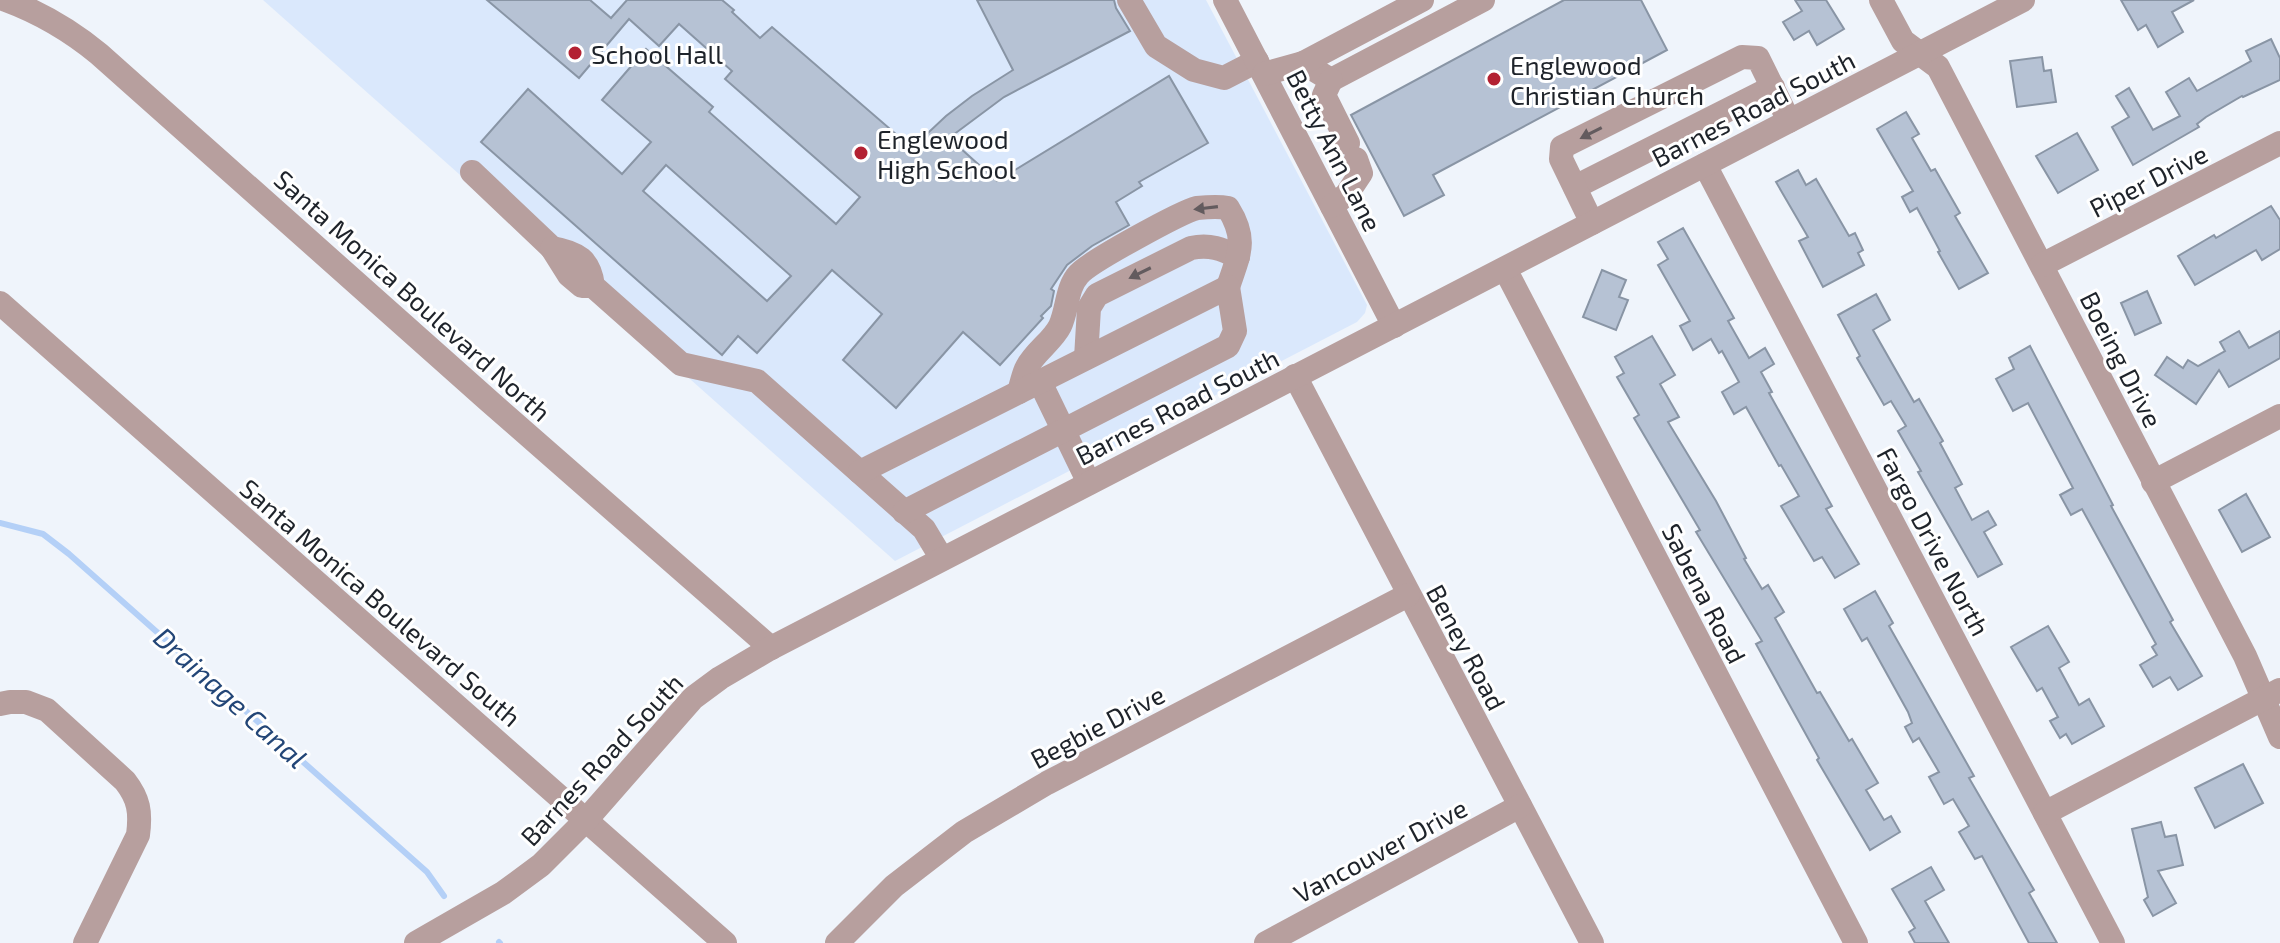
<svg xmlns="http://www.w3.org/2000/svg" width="2280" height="943" font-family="'Exo 2',sans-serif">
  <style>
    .built { fill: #dae8fc }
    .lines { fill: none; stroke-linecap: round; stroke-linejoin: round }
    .stream { stroke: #b4d0f7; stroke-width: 6 }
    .building { fill: #b6c2d4; stroke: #8995a5; stroke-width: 2; fill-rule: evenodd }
    .minor { stroke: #b79f9e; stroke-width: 24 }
    .oneway { fill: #635b5e }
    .poi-dot { fill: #b32132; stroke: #fff; stroke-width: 3 }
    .labels { text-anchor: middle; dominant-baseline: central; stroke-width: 6; stroke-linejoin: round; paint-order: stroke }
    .poi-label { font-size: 26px; fill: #1e232a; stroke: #fff; text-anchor: start }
    .street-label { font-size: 26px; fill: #1e232a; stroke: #fff }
    .water-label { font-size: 28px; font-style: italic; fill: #234677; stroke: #fff }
  </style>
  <rect width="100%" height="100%" fill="#eff4fb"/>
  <path class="built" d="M263,0H1206L1367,305L1365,313L1357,322L895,561Z"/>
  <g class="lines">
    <g class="stream">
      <path d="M0,523L43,534L69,554L427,872L444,896"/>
      <path d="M499,942L500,943"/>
    </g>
  </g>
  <g class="building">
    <path d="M487,0H590L611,18L627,0H722L734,10L732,12L760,38L772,27L912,148L946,116L972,96L1013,70L977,0H1114L1116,8L1130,31L1004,97L949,138L997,181L1169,76L1208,143L1139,182L1142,186L1116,202L1129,225L1092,246L1067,265L1051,289L1054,291L1051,306L1041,316L1043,318L1000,365L963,332L896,408L843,360L882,314L832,270L757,353L738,336L722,355L481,142L528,89L622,174L651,142L602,100L646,49L713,107L709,112L836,224L860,197L725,79L732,71L679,24L659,46L629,19L579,78ZM666,165L791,276L767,301L643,191Z"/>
    <path d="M1564,0H1641L1667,50L1433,175L1444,195L1404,216L1351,115Z"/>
    <path d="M1795,0H1826L1844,29L1817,45L1809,31L1794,40L1783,22L1802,11Z"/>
    <path d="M2121,0H2194L2172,12L2183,32L2158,47L2146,25L2138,30Z"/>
    <path d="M2271,39L2280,58V80L2243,97L2242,96L2206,117L2197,124L2199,127L2133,165L2112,127L2129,117L2116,96L2129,88L2153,130L2180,116L2166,92L2189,78L2197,91L2251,61L2246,51Z"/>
    <path d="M2042,57L2044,71L2051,70L2056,102L2017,107L2010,61Z"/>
    <path d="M1906,112L1919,134L1912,138L1931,171L1935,169L1960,213L1955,216L1988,273L1959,289L1938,252L1940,251L1917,208L1910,212L1902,197L1913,191L1877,129Z"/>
    <path d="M2077,133L2098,170L2058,193L2036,156Z"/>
    <path d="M1798,170L1806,185L1816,179L1849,236L1855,233L1863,250L1858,253L1864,265L1823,287L1799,241L1808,237L1776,182Z"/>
    <path d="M2271,206L2280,220V249L2262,260L2256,250L2195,285L2178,256L2214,235L2216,238Z"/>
    <path d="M1683,228L1734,318L1728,321L1749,358L1765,348L1774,364L1761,372L1772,392L1769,393L1832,506L1826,509L1859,564L1835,578L1822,557L1814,561L1781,506L1799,496L1781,465L1779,466L1746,407L1734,414L1722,392L1739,382L1722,351L1719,353L1711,339L1693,350L1680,326L1690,321L1658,265L1668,259L1658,242Z"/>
    <path d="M1602,270L1626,280L1619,297L1628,300L1616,330L1583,317Z"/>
    <path d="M2147,291L2161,323L2135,335L2121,303Z"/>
    <path d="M1876,294L1890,320L1873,330L1914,402L1919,399L1943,441L1940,443L1962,484L1955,488L1972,520L1988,511L1996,525L1984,532L2002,564L1978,577L1918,472L1921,471L1898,431L1906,426L1891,401L1884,405L1857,358L1860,356L1838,315Z"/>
    <path d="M2239,331L2249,348L2280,331V358L2229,387L2219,370L2196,404L2155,375L2167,357L2183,368L2188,360L2198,366L2225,351L2220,342Z"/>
    <path d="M1652,336L1675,375L1660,384L1679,417L1668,422L1716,501L1746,558L1744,559L1762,589L1768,585L1784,612L1775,618L1817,693L1820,692L1849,741L1852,739L1878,783L1866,790L1884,820L1891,816L1900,832L1870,850L1817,760L1819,758L1756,644L1762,641L1696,532L1700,530L1634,418L1639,415L1617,377L1624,373L1615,357Z"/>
    <path d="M2030,346L2113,505L2111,506L2173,620L2170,622L2202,676L2178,690L2170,677L2153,687L2140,665L2157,655L2152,647L2156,644L2082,509L2071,515L2060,495L2073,488L2028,403L2013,411L1996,379L2014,369L2009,358Z"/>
    <path d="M2246,494L2270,537L2242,552L2219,510Z"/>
    <path d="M1875,591L1893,623L1889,626L1974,776L1969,778L2034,890L2029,893L2057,943H2029L1982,856L1975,859L1959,832L1969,826L1953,799L1944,804L1929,777L1939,772L1919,738L1913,742L1905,727L1912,723L1908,712L1867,638L1862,641L1844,609Z"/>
    <path d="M2048,626L2069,662L2059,668L2079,705L2089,699L2104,726L2072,744L2066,734L2060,738L2050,721L2058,717L2042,688L2037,691L2011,647Z"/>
    <path d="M2243,764L2263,803L2215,828L2195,788Z"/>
    <path d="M2161,822L2165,837L2176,835L2183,865L2158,871L2176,903L2153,916L2144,900L2148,897L2132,829Z"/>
    <path d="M1931,867L1944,890L1925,901L1949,943H1915L1909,932L1915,928L1892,889Z"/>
  </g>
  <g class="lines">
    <g class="minor">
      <path d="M6,0C41,13 70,30 99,54L489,401L771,648"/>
      <path d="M1129,0L1156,46L1194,70L1224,78L1257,61"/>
      <path d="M1225,0L1394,326"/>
      <path d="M1881,0L1903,41L1938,67L2245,656L2280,737"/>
      <path d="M1303,63L1331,80L1483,0"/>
      <path d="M1264,74L1303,63L1422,0"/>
      <path d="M1331,80L1324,95L1348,143"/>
      <path d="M1705,165L2113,943"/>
      <path d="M472,172L552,248"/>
      <path d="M1575,187L1773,87"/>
      <path d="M1332,206L1347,194L1361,173L1356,159"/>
      <path d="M1592,223L1561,159L1562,147L1742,57L1758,58L1789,121"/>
      <path d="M2042,265L2280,143"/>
      <path d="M1505,269L1856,943"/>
      <path d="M593,286C590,260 577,252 552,248L569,275L582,286H593L681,364L757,381L924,529L942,559"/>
      <path d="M0,303L725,943"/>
      <path d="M1086,358L1089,308L1097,295L1191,248C1210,244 1222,249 1238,257"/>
      <path d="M1295,376L1592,943"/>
      <path d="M1040,382L1089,483"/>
      <path d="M1019,392C1021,385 1023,376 1026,369C1034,352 1052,342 1060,326C1068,309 1066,288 1079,274C1091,261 1181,212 1197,208C1207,207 1218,206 1228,208C1248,240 1239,254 1228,287"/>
      <path d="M860,472L1228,287L1235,331L1228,346L904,512"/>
      <path d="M2153,482L2280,416"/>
      <path d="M0,704L10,702H26L47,710L125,781C139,799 141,812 138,835L85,943"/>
      <path d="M2045,813L2280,690"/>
      <path d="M416,943L503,893L541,865L586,820L693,698L720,678L771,648L2023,0"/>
      <path d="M837,943L894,886L964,832L1047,783L1408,595"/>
      <path d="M1266,943L1520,806"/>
    </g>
  </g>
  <defs><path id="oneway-solid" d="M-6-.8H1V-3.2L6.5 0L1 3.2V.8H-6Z" transform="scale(2)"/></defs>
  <g class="oneway">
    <use href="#oneway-solid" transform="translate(1591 133) rotate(153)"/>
    <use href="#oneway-solid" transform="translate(1206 208) rotate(173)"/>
    <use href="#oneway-solid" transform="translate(1140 273) rotate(154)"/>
  </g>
  <g class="poi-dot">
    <circle cx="575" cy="53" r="8"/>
    <circle cx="1494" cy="79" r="8"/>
    <circle cx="861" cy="153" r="8"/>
  </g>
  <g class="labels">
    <g class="poi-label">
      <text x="591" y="53">School Hall</text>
      <text x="1510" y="64">Englewood<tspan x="1510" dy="30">Christian Church</tspan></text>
      <text x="877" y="138">Englewood<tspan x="877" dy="30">High School</tspan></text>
    </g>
    <g class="street-label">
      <text transform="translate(1753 108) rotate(-27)">Barnes Road South</text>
      <text transform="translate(1335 150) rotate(63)">Betty Ann Lane</text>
      <text transform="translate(2148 180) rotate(-27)">Piper Drive</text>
      <text transform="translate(413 295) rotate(42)">Santa Monica Boulevard North</text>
      <text transform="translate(2122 359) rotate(63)">Boeing Drive</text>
      <text transform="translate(1177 406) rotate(-27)">Barnes Road South</text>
      <text transform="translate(1934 541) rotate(62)">Fargo Drive North</text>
      <text transform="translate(1705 593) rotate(63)">Sabena Road</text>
      <text transform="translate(381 602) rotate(41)">Santa Monica Boulevard South</text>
      <text transform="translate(1467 647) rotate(62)">Beney Road</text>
      <text transform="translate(1097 726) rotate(-28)">Begbie Drive</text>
      <text transform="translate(601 759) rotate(-47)">Barnes Road South</text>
      <text transform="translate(1380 850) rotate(-28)">Vancouver Drive</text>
    </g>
    <g class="water-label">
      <text transform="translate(231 697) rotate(42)">Drainage Canal</text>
    </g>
  </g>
</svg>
